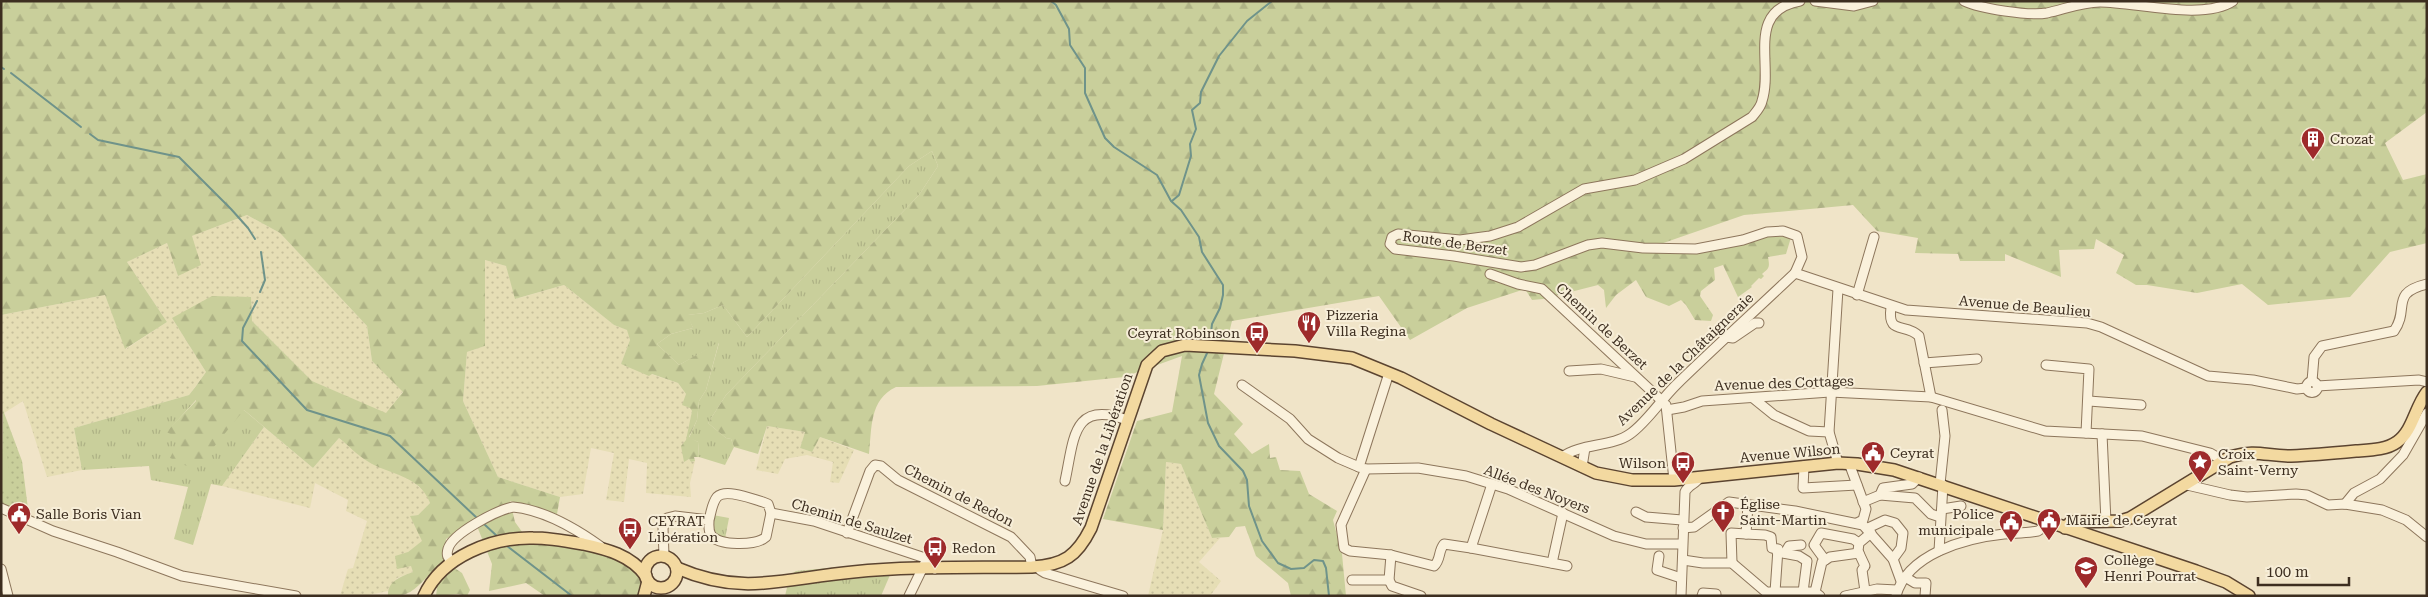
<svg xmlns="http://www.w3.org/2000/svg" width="2428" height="597" font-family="'Roboto Serif',serif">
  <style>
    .farmland { fill: url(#farmland-dots) }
    .grass { fill: url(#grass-tufts) }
    .forest { fill: url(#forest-firs) }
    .park { fill: url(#park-dots) }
    .garden { fill: #c9cf9b }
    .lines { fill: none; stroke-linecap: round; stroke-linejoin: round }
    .stream { stroke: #6f938a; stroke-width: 2 }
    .minor-casing { stroke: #8d765c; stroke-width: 11 }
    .major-casing { stroke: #5b4430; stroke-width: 14 }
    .minor { stroke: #faf1dc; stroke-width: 9 }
    .major { stroke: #f3d9a0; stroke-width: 11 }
    .labels { text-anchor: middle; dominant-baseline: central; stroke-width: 4; stroke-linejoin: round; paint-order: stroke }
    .poi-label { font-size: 14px; fill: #3d2e20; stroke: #f7eed8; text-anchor: start }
    .street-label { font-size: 14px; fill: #3d2e20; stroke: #f7eed8 }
  </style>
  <defs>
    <pattern id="farmland-dots" width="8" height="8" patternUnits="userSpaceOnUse" patternTransform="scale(1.25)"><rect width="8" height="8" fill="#e6deb5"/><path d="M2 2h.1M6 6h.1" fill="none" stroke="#c6bf9b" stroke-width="1.8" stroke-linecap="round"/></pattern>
    <pattern id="grass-tufts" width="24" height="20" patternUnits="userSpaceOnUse" patternTransform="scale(1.25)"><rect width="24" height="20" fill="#c9cf9b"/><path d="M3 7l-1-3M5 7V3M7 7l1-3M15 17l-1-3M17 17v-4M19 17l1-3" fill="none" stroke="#aeb285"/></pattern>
    <pattern id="forest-firs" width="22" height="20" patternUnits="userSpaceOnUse" patternTransform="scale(1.25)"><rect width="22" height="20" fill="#c9cf9b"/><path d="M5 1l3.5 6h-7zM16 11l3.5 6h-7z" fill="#aeb285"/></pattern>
    <pattern id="park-dots" width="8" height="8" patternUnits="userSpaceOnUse" patternTransform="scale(1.25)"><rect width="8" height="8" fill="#c9cf9b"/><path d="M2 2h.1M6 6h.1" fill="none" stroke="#aeb285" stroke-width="1.8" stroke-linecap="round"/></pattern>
  </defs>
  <rect width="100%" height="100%" fill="#f0e4c8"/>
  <g class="farmland">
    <path d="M247,215L280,233L367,326L372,361L403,391L386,414L312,381L252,321L172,318L206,372L189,395L74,428L82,470L47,477L23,401L1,415V315L105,295L126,349L167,322L127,262L167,243L178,276L192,236Z"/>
    <path d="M485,260L506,266L516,299L564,285L614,325L628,330L630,340L621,364L678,383L686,394L692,411L684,461L689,459L691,462L695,461L690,483L691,497L646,493L647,463L629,459L624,502L606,500L614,453L591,448L583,494L560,497L498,477L463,401L467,352L485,346Z"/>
    <path d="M767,426L805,432L800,448L812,452L820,437L854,450L839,483L830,482L833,462L807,455L785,459L778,474L756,470Z"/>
    <path d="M264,427L313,468L339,438L367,461L410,479L427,494L430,503L418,515L411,516L423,541L408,552L413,572L397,578L388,591L364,596H340L347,572L348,569L353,568L367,521L346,511L348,500L315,483L310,508L222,486Z"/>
    <path d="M1166,462L1181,464L1212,538H1220L1199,562L1221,581L1210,596H1148L1163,530Z"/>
  </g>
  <g class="grass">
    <path d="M932,151L938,166L919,195L726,395L708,423L726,438L731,439L734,447L725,465L699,457L698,442L689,438L697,420L699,401L706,390L719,343L679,365L657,344L671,334L693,328L687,315L704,313L723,305L747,337L909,166Z"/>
    <path d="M196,386V400L167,432L244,410L264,427L222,486L211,484L193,545L174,539L188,487L151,480L149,466L82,470L74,428L189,395Z"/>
    <path d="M713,515L729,518L724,544L707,537Z"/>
    <path d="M839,567L890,575L881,596H785L790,575L796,571Z"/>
  </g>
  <path class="forest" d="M1,1H2427V112L2385,143L2403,180L2427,174V243L2390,252L2350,297L2268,305L2242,284L2197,293L2147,285H2136L2116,273L2124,255L2096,239L2094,249L2059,250L2061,277L2005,254V261H1960L1958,254L1915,253L1918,238L1877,231L1853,205L1744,215L1649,248L1696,249L1767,232L1792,234L1786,254L1768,257C1770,268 1769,268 1762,274L1764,276L1761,279L1759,278L1751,286L1752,287L1738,297L1723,265L1714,268L1715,280L1701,291L1700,296L1713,315L1711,321L1695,320L1686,305L1681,300L1669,306L1646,297L1636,280L1616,295L1606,308L1604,290L1598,285L1543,299L1532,300L1525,289L1467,308L1410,340L1379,296L1232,321L1214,394L1243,424L1234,434L1252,454L1269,444L1270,458L1276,457L1280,470L1300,471L1309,494L1337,511L1333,520L1342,554L1346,596H1291L1288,583L1256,556L1245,526L1236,527L1229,537L1212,538L1181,464L1166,462L1163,530L1103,519L1137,421L1172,412L1182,356L1124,377L1037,386L896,387C869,400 872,428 869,454L820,437L812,452L800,448L805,432L767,426L758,454L734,447L731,439L726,438L708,423L726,395L919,195L938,166L932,151L909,166L747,337L723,305L704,313L688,315L693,328L671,334L657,344L679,365L719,342L706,390L699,401L697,420L689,437L698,442L699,457H694L695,461L691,462L689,459L684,462L681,446L686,440L692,411L690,408L682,405L686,394L678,383L652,374L649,376L621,364L630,340L627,330L614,325L564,285L515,299L506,266L485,260V346L467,352L463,401L498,477L560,497L557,514L510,501L515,522L530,543L577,548L619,559L640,573L643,588L649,596H545L526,583L489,591L492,564L475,521L446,539L444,561L462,573L470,590L467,596L458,594L436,596L437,588L428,576C413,591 410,596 388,596C387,581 402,576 413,572L411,566L397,569L395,556L408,552L422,541L410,516L418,515L430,503C420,475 389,475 367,461C357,455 348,445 339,438L313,468L244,410L195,470L170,458L180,438L166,432L196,401V386L206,372L172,318L212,296L251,297L252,321L312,381L386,413L403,392L372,361L367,326L280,233L247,215L192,236L201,265L178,276L167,243L127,262L167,322L125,349L105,295L1,315Z"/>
  <path class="park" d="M3,410L22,461L29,517L1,505Z"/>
  <path class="garden" d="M1,449H6L12,489H1Z"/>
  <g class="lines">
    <g class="stream">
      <path d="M1051,1L1056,5L1069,29L1070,45L1085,68V93L1105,138L1114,147L1157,175L1171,201L1181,210L1199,237L1202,252L1223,285V295L1220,308L1212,324L1210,342"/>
      <path d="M1,67L4,69"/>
      <path d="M11,73L81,127"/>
      <path d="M90,134L98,140L179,157L231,209L248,228L255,239"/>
      <path d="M1172,201L1179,195L1191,156L1190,144L1196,129L1192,110L1200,103L1201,92L1219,56L1247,21L1272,1"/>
      <path d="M260,292L265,280L261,252"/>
      <path d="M257,301L243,328L242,341L307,410L390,436L478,519"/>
      <path d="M1208,351L1202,364L1199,375L1208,423L1219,446L1243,471L1247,480L1249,506L1262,541L1278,563L1291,569L1304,568L1314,560L1323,561L1326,568L1329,596"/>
      <path d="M484,524L498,537"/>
      <path d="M507,546L572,596"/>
    </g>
    <g class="minor-casing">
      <g id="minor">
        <path d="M1815,1L1854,6L1873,1"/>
        <path d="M1964,1C1981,9 2029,16 2047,13C2065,9 2082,2 2100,2C2135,2 2204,21 2233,1"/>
        <path d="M1795,273L1906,310L2087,323L2101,327L2208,376L2253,380L2297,389L2306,388"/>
        <path d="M1490,274L1518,284L1542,289L1661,400"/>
        <path d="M1838,289L1829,432L1838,463"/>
        <path d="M1857,295L1874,237"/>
        <path d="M1891,307C1887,336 1905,322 1919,336L1931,397"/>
        <path d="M1726,337L1733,338L1755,323H1759"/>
        <path d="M1924,363L1977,359"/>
        <path d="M2046,365L2089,369L2086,433"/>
        <path d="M1569,371L1601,369L1635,377"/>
        <path d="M1389,373L1359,467L1366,469L1418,468L1466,476L1508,489L1614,536L1646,544H1682"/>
        <path d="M2312,381L2314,357L2322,346L2394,331C2410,309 2389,293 2427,284"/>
        <circle cx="2312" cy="387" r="5.5"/>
        <path d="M1242,385L1290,419L1308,439L1338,458L1359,467"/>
        <path d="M2317,386L2419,380L2427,382"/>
        <path d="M1753,398L1774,415L1809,431L1829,432"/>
        <path d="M2089,401L2141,405"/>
        <path d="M1666,405L1674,480"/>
        <path d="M1667,410L1684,407L1702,401L1830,392L1931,397L2045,431L2142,436L2210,453L2224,461"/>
        <path d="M2102,434L2106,522"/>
        <path d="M1562,457C1581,443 1612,447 1630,434C1647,422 1660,401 1675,386C1714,348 1755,311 1795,273L1802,257L1797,236L1783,231L1767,232L1743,240L1696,249L1643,248L1602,243L1588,245L1535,265L1521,267L1454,256L1395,249L1390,244L1392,237L1398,234L1460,240L1490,236L1518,227L1584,189L1635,180L1684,159L1752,117C1756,112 1761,107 1762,101C1774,64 1745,11 1800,1"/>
        <path d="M1849,463L1866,509L1863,520L1857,523"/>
        <path d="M1804,466L1803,488L1857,485"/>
        <path d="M1582,467L1585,448"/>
        <path d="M1366,469L1341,525L1344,548L1350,551L1391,555L1434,566C1441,560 1438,551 1444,544L1471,548"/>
        <path d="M1065,481C1074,440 1072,399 1127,420"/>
        <path d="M1492,484L1471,548L1567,566"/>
        <path d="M1940,484L1945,436L1942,410"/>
        <path d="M2187,485L2230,495L2247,497L2296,494L2307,495L2328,505L2345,504L2382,510L2406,520L2427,537"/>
        <path d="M1880,495L1915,498L1931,514L1940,517"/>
        <path d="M1863,502L1880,495L1883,488L1912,484L1919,477"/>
        <path d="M2345,504L2354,493L2380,479L2403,455L2427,413"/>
        <path d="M1748,505L1746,534L1765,535L1771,537L1772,548L1778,549L1775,592"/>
        <path d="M1,508L53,531L117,552L182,576L296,596"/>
        <path d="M1942,509L1961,506"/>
        <path d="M1636,512L1646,517L1682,520"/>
        <path d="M771,513L814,521L925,558L933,562L935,569"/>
        <path d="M1683,528L1694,527L1729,502L1795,511L1863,525L1893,559L1901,581"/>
        <path d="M1868,528L1885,520L1895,523L1903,533L1901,548L1893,559"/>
        <path d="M847,533L870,471L875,465L881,466L898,480L1011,537L1030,557L1032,567"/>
        <path d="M1939,551L1943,485"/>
        <path d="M1777,552L1799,556L1807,561L1803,592"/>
        <path d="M1785,553L1789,546L1801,545"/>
        <path d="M1391,555L1389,580L1392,586L1421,596"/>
        <path d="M664,556L663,528L667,518L675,516L709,520C709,525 708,530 711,535C718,546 756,546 766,537L771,513L768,504L763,502C752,499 726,488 717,497C712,503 711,513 709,520"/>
        <path d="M1659,556L1657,570L1681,578"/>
        <path d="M1683,560L1703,563H1732L1766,592"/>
        <path d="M1825,560L1814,545L1821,533L1853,539L1859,543"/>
        <path d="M452,563C448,558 446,555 448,549C452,533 498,510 513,507C544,510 575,528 600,546"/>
        <path d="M1552,563L1563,513"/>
        <path d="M1732,563L1731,533L1746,534"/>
        <path d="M1039,566L1040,570L1045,573L1123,596"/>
        <path d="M1,569L8,596"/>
        <path d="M1905,577L1915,583H1926L1925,596"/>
        <path d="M1352,580H1389"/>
        <path d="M1865,591L1862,570L1865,566L1858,551L1859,543L1871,533"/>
        <path d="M1769,592H1815L1820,596"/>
        <path d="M1815,592L1822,562L1830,557L1859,553"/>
        <path d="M909,596L925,563"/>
        <path d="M1681,596L1685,492C1688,485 1696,484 1700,477"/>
        <path d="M1702,596L1703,593L1716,594V596"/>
        <path d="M1845,596L1877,589L1897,590"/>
        <path d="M1896,596C1907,554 1965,538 2004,534C2015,533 2027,533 2038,531L2044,527L2046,522"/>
      </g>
    </g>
    <g class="major-casing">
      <g id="major">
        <path d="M2065,528L2071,522L2120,521L2130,518L2230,457C2257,449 2265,456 2291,456C2313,455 2335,453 2356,451C2370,450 2386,450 2397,442C2413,431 2415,407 2427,392"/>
        <circle cx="661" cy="572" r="16"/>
        <path d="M677,568C744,597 785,578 853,572C912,566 973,568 1032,567C1064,565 1077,556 1091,528L1147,365L1162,351L1185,345L1295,351L1352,358L1401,378L1491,424L1596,473L1632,480H1674L1838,463L1857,464L1894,470L2196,571L2226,582L2249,596"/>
        <path d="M424,596C442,556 493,537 533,538C550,538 566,541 583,544C606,549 631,555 646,576"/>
        <path d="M644,596L648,581"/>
      </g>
    </g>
    <use href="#minor" class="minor"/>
    <use href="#major" class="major"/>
  </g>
  <defs>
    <g id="building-pin" transform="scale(1.25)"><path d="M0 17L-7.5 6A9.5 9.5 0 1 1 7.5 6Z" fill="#9e2a2b" stroke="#f7eed8"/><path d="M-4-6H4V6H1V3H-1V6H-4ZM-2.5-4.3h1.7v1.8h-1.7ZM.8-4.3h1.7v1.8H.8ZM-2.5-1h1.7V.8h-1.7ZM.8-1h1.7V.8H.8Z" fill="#fff"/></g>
    <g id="restaurant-pin" transform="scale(1.25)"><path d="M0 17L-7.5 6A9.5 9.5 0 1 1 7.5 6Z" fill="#9e2a2b" stroke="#f7eed8"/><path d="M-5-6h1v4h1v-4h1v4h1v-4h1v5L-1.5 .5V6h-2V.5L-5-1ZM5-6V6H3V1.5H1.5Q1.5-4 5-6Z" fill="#fff"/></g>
    <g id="bus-pin" transform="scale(1.25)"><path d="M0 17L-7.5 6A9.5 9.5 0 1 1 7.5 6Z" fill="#9e2a2b" stroke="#f7eed8"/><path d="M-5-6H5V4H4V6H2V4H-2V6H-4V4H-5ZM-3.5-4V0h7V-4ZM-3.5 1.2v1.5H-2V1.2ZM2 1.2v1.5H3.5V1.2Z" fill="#fff"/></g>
    <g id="civic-pin" transform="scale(1.25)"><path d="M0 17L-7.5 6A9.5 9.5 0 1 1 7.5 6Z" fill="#9e2a2b" stroke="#f7eed8"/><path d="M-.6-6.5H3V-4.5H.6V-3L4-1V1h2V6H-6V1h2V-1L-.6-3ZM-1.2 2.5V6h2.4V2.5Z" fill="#fff"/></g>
    <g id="sight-pin" transform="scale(1.25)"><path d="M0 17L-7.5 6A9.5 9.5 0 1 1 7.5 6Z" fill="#9e2a2b" stroke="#f7eed8"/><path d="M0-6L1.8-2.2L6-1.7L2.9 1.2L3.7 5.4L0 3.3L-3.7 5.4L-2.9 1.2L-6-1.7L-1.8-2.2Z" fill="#fff"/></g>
    <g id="church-pin" transform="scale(1.25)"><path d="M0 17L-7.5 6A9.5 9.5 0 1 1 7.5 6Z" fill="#9e2a2b" stroke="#f7eed8"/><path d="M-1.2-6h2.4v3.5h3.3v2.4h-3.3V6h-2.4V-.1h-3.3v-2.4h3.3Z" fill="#fff"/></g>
    <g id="school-pin" transform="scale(1.25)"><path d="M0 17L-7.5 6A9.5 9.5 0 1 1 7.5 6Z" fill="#9e2a2b" stroke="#f7eed8"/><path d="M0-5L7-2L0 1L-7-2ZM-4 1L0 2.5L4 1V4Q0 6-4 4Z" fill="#fff"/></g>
  </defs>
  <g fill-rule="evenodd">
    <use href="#building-pin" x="2313" y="139"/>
    <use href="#restaurant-pin" x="1309" y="323"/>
    <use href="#bus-pin" x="1257" y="333"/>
    <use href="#civic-pin" x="1873" y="453"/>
    <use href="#sight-pin" x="2200" y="462"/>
    <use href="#bus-pin" x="1683" y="463"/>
    <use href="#church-pin" x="1723" y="512"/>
    <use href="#civic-pin" x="19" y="514"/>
    <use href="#civic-pin" x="2049" y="520"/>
    <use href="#civic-pin" x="2011" y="522"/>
    <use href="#bus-pin" x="630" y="529"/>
    <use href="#bus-pin" x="935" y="548"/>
    <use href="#school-pin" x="2086" y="568"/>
  </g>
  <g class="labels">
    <g class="poi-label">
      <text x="2330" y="139">Crozat</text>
      <text x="1326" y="315">Pizzeria<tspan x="1326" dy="16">Villa Regina</tspan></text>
      <text x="1240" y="333" text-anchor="end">Ceyrat Robinson</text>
      <text x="1890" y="453">Ceyrat</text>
      <text x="2218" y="454">Croix<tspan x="2218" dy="16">Saint-Verny</tspan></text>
      <text x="1666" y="463" text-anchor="end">Wilson</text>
      <text x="1740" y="504">Église<tspan x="1740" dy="16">Saint-Martin</tspan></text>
      <text x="36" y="514">Salle Boris Vian</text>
      <text x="1994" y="514" text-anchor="end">Police<tspan x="1994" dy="16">municipale</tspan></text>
      <text x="2066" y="520">Mairie de Ceyrat</text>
      <text x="648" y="521">CEYRAT<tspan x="648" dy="16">Libération</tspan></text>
      <text x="952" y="548">Redon</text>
      <text x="2104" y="560">Collège<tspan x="2104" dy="16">Henri Pourrat</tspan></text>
    </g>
    <g class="street-label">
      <text transform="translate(1455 243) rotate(8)">Route de Berzet</text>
      <text transform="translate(2025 306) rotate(5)">Avenue de Beaulieu</text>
      <text transform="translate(1602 326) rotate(43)">Chemin de Berzet</text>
      <text transform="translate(1685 359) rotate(-44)">Avenue de la Châtaigneraie</text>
      <text transform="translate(1784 383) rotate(-2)">Avenue des Cottages</text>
      <text transform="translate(1102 449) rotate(-71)">Avenue de la Libération</text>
      <text transform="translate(1790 453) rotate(-5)">Avenue Wilson</text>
      <text transform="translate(1537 489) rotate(21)">Allée des Noyers</text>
      <text transform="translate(959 495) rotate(27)">Chemin de Redon</text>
      <text transform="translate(852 521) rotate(17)">Chemin de Saulzet</text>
    </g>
  </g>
  <rect width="2428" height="597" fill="none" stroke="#3d2e20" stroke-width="5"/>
  <path d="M2258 577v8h91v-8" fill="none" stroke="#3d2e20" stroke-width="2.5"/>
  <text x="2266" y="577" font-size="15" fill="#3d2e20" stroke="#f7eed8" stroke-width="4" paint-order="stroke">100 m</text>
</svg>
